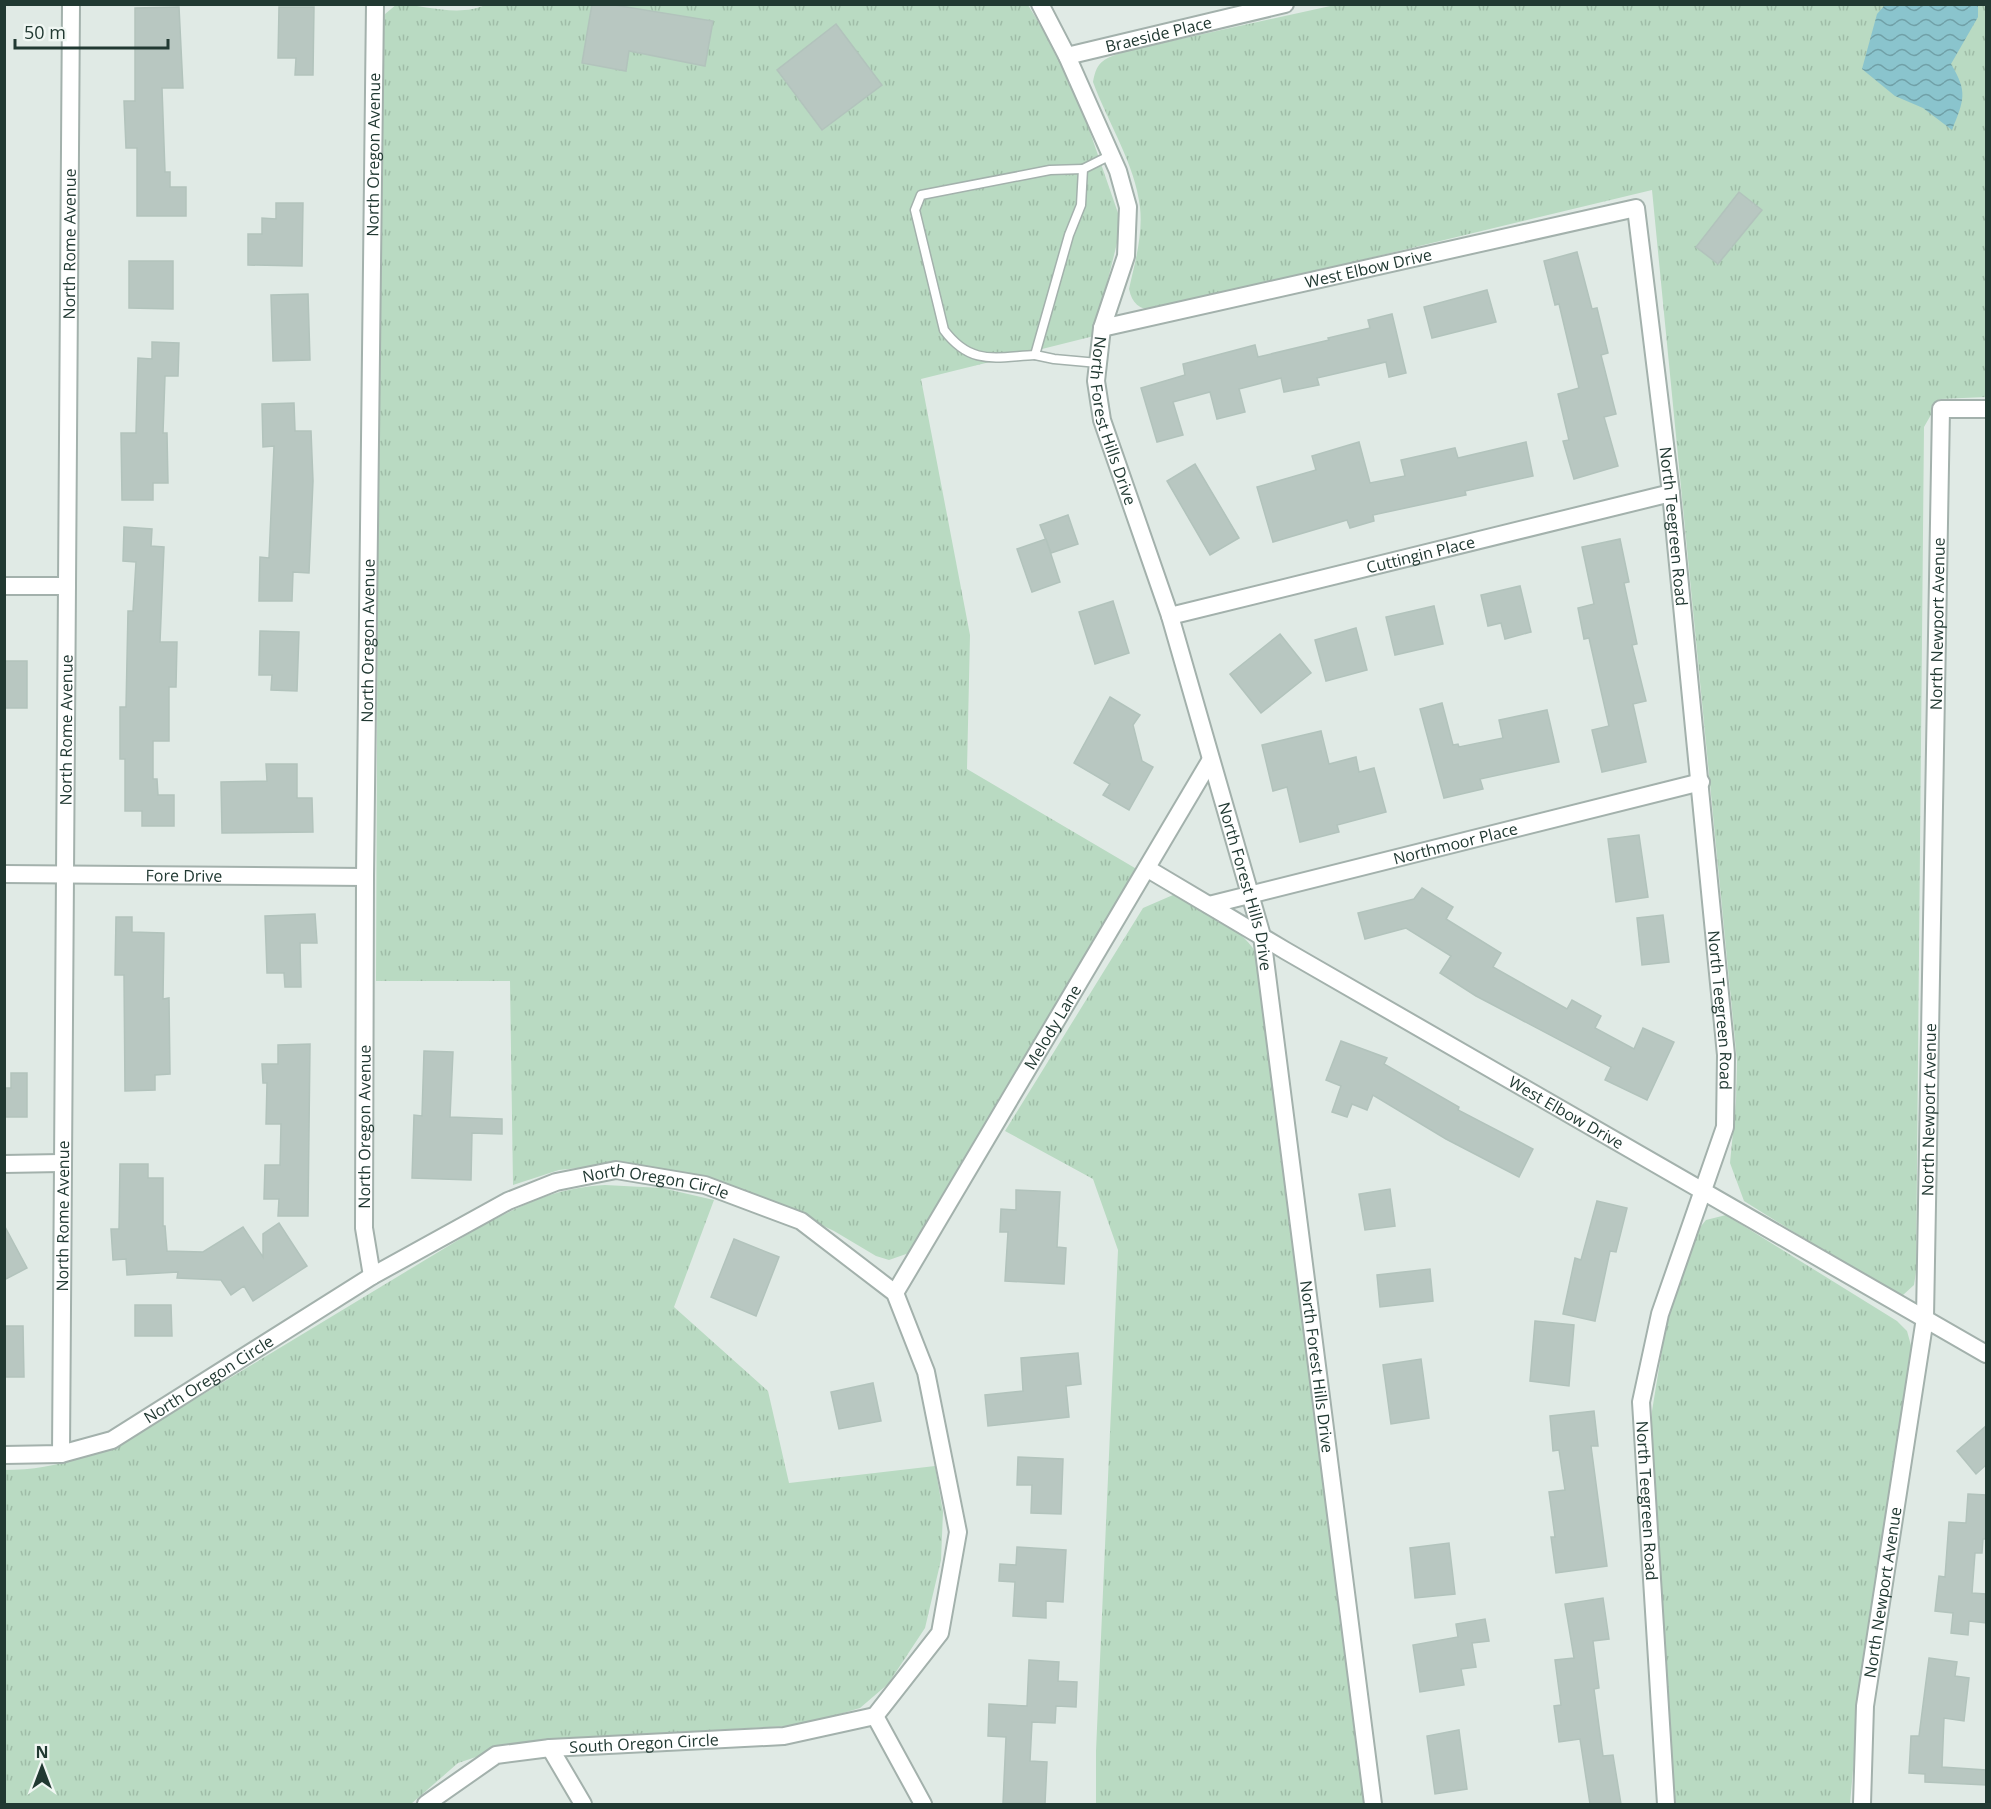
<svg xmlns="http://www.w3.org/2000/svg" width="1991" height="1809" font-family="'Open Sans',sans-serif">
  <style>
    .grass { fill: url(#grass-tufts) }
    .water { fill: url(#water-waves) }
    .building { fill: #b8c7c1; stroke: #b2c3bc; stroke-width: 1.5 }
    .lines { fill: none; stroke-linecap: round; stroke-linejoin: round }
    .lane-casing { stroke: #a3b1ac; stroke-width: 11 }
    .street-casing { stroke: #a3b1ac; stroke-width: 20 }
    .lane { stroke: #fff; stroke-width: 8 }
    .street { stroke: #fff; stroke-width: 16 }
    .labels { text-anchor: middle; dominant-baseline: central; stroke-width: 4.5; stroke-linejoin: round; paint-order: stroke }
    .street-label { font-size: 16px; fill: #213932; stroke: #f0f7f3 }
  </style>
  <defs>
    <pattern id="grass-tufts" width="24" height="20" patternUnits="userSpaceOnUse" patternTransform="scale(1.5)"><rect width="24" height="20" fill="#b9dac2"/><path d="M3 7l-1-3M5 7V3M7 7l1-3M15 17l-1-3M17 17v-4M19 17l1-3" fill="none" stroke="#9fbca7"/></pattern>
    <pattern id="water-waves" width="16" height="10" patternUnits="userSpaceOnUse" patternTransform="scale(1.5)"><rect width="16" height="10" fill="#8ac4cd"/><path d="M0 5q4-4 8 0t8 0" fill="none" stroke="#70a0a7"/></pattern>
  </defs>
  <rect width="100%" height="100%" fill="#e0eae5"/>
  <g class="grass">
    <path d="M397,4C425,5 460,18 487,4L1028,5L1046,34L1081,106L1118,213L1119,235L1094,336L921,379L970,635L967,769L1140,871L909,1253L889,1260L876,1256L834,1231L788,1209L608,1165L559,1170L513,1185L510,981H376L380,23L385,14Z"/>
    <path d="M1335,5H1986V397L1940,399L1924,427L1916,1272L1914,1285L1903,1295L1893,1294L1744,1201L1730,1163L1736,1101L1737,1061L1652,190L1154,310C1139,310 1132,303 1129,289C1135,262 1143,235 1140,207C1135,164 1108,123 1093,82C1097,59 1105,59 1126,51Z"/>
    <path d="M1173,895C1199,910 1248,929 1258,958L1366,1804H1096V1751L1118,1250L1093,1179L1005,1131L1143,908Z"/>
    <path d="M605,1185L662,1188L714,1200L674,1307L768,1391L789,1483L935,1466L943,1512L941,1560L925,1628L888,1684L860,1708L803,1725L547,1740L506,1747L458,1763L411,1804H5L4,1470C62,1470 99,1452 149,1427L483,1225C527,1203 555,1188 605,1185Z"/>
    <path d="M1726,1215L1897,1321L1907,1331L1912,1349L1858,1713L1850,1804H1673L1650,1468L1652,1411L1666,1325L1697,1231L1706,1220Z"/>
  </g>
  <path class="water" d="M1885,5H1978V17L1951,64C1968,92 1964,100 1952,130L1923,108L1895,96L1862,69L1877,14Z"/>
  <g class="building">
    <path d="M592,4H608L713,21L705,66L629,51L626,71L582,63Z"/>
    <path d="M179,7L183,88H162L165,172H170V187H186V216H137V148H126L124,101H135V8Z"/>
    <path d="M279,7H314L313,75H295L296,58H278Z"/>
    <path d="M836,24L882,85L822,130L777,70Z"/>
    <path d="M1739,192L1762,210L1718,264L1696,247Z"/>
    <path d="M276,203H303L302,266L248,265V234H262V218L276,219Z"/>
    <path d="M1577,252L1592,309L1597,308L1608,353L1601,355L1616,414L1604,417L1618,466L1574,479L1563,441L1569,440L1558,394L1579,388L1559,304L1555,305L1544,261Z"/>
    <path d="M129,261H173V309L129,308Z"/>
    <path d="M1487,290L1496,322L1432,338L1424,307Z"/>
    <path d="M308,294L310,360L273,361L271,295Z"/>
    <path d="M1392,314L1406,373L1389,377L1386,362L1317,378L1319,385L1284,392L1281,378L1239,389L1245,412L1217,419L1210,392L1173,402L1183,435L1157,442L1141,388L1185,375L1183,364L1255,345L1258,357L1329,340L1328,338L1370,328L1368,320Z"/>
    <path d="M152,342L179,343L178,376H165L163,433H167L168,483H153V500H122L121,433H136L138,358L152,359Z"/>
    <path d="M294,403L295,431H311L313,481L309,573L293,572L292,601H259L260,557L269,558L274,446L263,447L262,404Z"/>
    <path d="M1359,442L1370,483L1405,476L1401,460L1455,448L1458,458L1526,442L1533,476L1465,491L1466,495L1373,515L1374,521L1350,528L1347,520L1273,542L1257,487L1316,470L1312,456Z"/>
    <path d="M1195,464L1239,538L1210,555L1167,481Z"/>
    <path d="M1068,515L1078,544L1051,553L1040,525Z"/>
    <path d="M124,527L152,529L151,546L164,547L160,642H177L176,687H169V741H153V779H157L158,795H174V826H142V811H125V759H120V707H126L128,611H133L136,562L123,561Z"/>
    <path d="M1046,539L1060,582L1032,592L1017,549Z"/>
    <path d="M1620,539L1629,582L1624,583L1637,644L1632,645L1646,701L1633,704L1646,762L1602,772L1592,730L1609,726L1589,638L1584,639L1578,608L1594,604L1582,547Z"/>
    <path d="M1520,586L1531,632L1505,639L1501,623L1488,626L1481,595Z"/>
    <path d="M1113,601L1129,653L1095,664L1079,612Z"/>
    <path d="M1434,606L1443,644L1395,655L1386,617Z"/>
    <path d="M1356,628L1367,670L1326,681L1315,640Z"/>
    <path d="M260,631L299,632L297,691L271,690L272,675H259Z"/>
    <path d="M1280,634L1311,673L1261,713L1230,674Z"/>
    <rect x="4" y="661" width="23" height="47"/>
    <path d="M1110,697L1140,715L1133,725L1142,761L1153,767L1129,810L1103,795L1110,784L1074,763Z"/>
    <path d="M1442,703L1453,745L1458,744L1459,747L1503,738L1499,720L1547,710L1559,762L1480,779L1483,789L1444,798L1420,709Z"/>
    <path d="M1321,731L1329,764L1356,757L1359,772L1374,768L1386,812L1337,825L1339,832L1300,842L1287,787L1273,791L1262,745Z"/>
    <path d="M266,764H297V798H312L313,832L222,833L221,782L267,781Z"/>
    <path d="M1639,835L1648,897L1616,902L1608,839Z"/>
    <path d="M1422,888L1453,907L1446,919L1501,953L1493,967L1567,1009L1572,1000L1601,1016L1595,1028L1634,1049L1643,1028L1674,1042L1647,1100L1605,1080L1611,1067L1476,996L1440,973L1451,956L1406,928L1365,939L1358,913L1414,899Z"/>
    <path d="M315,914L317,943H300L301,987H285L284,973H267L265,916Z"/>
    <path d="M1663,915L1669,962L1642,965L1637,918Z"/>
    <path d="M116,917H132V932L164,933L163,999L169,998L170,1074L155,1075V1090L125,1091L124,975H115Z"/>
    <path d="M1341,1041L1387,1058L1384,1064L1459,1107L1458,1110L1533,1149L1519,1177L1446,1139L1373,1095L1367,1110L1352,1104L1347,1117L1332,1112L1341,1086L1326,1080Z"/>
    <path d="M310,1044L308,1216H278L279,1199H264L265,1165H280L281,1124H266L267,1083H263L262,1064H278V1045Z"/>
    <path d="M424,1051L453,1052L450,1117L502,1119V1134L472,1133L471,1180L412,1178L414,1115L422,1116Z"/>
    <path d="M11,1073H27V1117H4V1088H11Z"/>
    <path d="M120,1164H148V1178H163V1226H165L167,1251L203,1252L243,1227L263,1257V1234L279,1223L307,1266L253,1301L244,1286L231,1295L221,1280L177,1278L178,1272L127,1275L126,1259L113,1260L111,1229H119Z"/>
    <path d="M1390,1189L1395,1226L1365,1230L1359,1194Z"/>
    <path d="M1016,1190L1060,1192L1057,1247L1066,1248L1064,1284L1005,1281L1008,1232H1000L1001,1209L1016,1210Z"/>
    <path d="M1597,1201L1627,1208L1616,1252L1610,1251L1595,1321L1563,1314L1575,1258L1581,1260Z"/>
    <path d="M4,1225L27,1268L4,1280Z"/>
    <path d="M734,1239L779,1257L756,1316L711,1297Z"/>
    <path d="M1430,1269L1433,1301L1380,1307L1377,1275Z"/>
    <path d="M135,1305H171L172,1336H135Z"/>
    <path d="M1535,1321L1574,1325L1569,1386L1530,1381Z"/>
    <path d="M4,1326H23L24,1377H4Z"/>
    <path d="M1078,1353L1081,1384L1066,1386L1069,1417L988,1426L985,1395L1023,1391L1021,1358Z"/>
    <path d="M1421,1359L1429,1418L1391,1424L1383,1365Z"/>
    <path d="M873,1383L881,1421L839,1429L831,1392Z"/>
    <path d="M1594,1411L1598,1446H1591L1607,1566L1556,1573L1551,1537H1555L1549,1492L1565,1490L1559,1450L1553,1451L1550,1416Z"/>
    <path d="M1986,1426V1465L1976,1474L1957,1451Z"/>
    <path d="M1018,1457L1063,1459L1061,1514L1031,1513L1032,1485H1017Z"/>
    <path d="M1968,1494L1986,1495V1539H1983L1982,1553H1975L1972,1593L1986,1594V1623L1969,1621L1968,1635L1951,1633L1953,1613L1935,1611L1939,1576L1945,1577L1949,1522L1966,1523Z"/>
    <path d="M1449,1543L1455,1594L1415,1598L1410,1548Z"/>
    <path d="M1017,1547L1066,1550L1063,1602L1046,1601V1618L1013,1616L1015,1582L999,1581L1000,1564L1016,1565Z"/>
    <path d="M1603,1598L1609,1639L1593,1641L1599,1688L1594,1689L1603,1756L1613,1755L1621,1804H1590L1580,1739L1559,1742L1554,1706L1561,1705L1555,1660L1574,1658L1565,1604Z"/>
    <path d="M1485,1619L1489,1641L1472,1643L1476,1667L1461,1669L1464,1685L1420,1692L1413,1645L1458,1637L1456,1624Z"/>
    <path d="M1929,1658L1957,1662L1955,1676L1969,1678L1964,1721L1944,1718L1942,1767L1986,1770V1785L1925,1782V1774L1909,1773L1911,1736H1919Z"/>
    <path d="M1029,1660L1059,1662L1058,1681L1077,1682L1076,1707L1056,1706L1055,1723L1032,1722L1030,1761L1047,1762L1045,1804L1003,1803L1006,1737L988,1736L989,1704L1027,1706Z"/>
    <path d="M1459,1730L1467,1789L1435,1794L1427,1736Z"/>
  </g>
  <g class="lines">
    <g class="lane-casing">
      <g id="lane">
        <path d="M1035,355C995,357 971,366 944,330L915,210L921,195L1050,170L1083,169"/>
        <path d="M1098,363L1054,359L1035,355L1069,235L1081,205L1083,169L1111,155"/>
      </g>
    </g>
    <g class="street-casing">
      <g id="street">
        <path id="s1" d="M1040,4L1067,56L1118,171L1128,207L1126,256L1102,328L1096,381L1102,420L1170,616L1262,936L1373,1804"/>
        <path id="s2" d="M1067,56L1285,4"/>
        <path id="s3" d="M1102,328L1636,208L1671,493L1726,1055L1725,1127L1660,1314L1641,1402L1666,1804"/>
        <path d="M4,586H67"/>
        <path id="s4" d="M1170,616L1671,493"/>
        <path id="s5" d="M1148,869L1286,951L1986,1354"/>
        <path id="s6" d="M4,874L365,877"/>
        <path id="s7" d="M1209,905L1701,782"/>
        <path d="M4,1164L61,1163"/>
        <path id="s8" d="M372,1276L364,1228L365,877L375,4"/>
        <path id="s9" d="M895,1293L1210,761"/>
        <path id="s10" d="M61,1454L71,4"/>
        <path id="s11" d="M4,1455L61,1454L112,1440L372,1276L508,1201L556,1182L616,1170L705,1185L801,1221L895,1293L926,1372L958,1532L940,1633L875,1716"/>
        <path d="M875,1716L923,1804"/>
        <path d="M550,1748L583,1804"/>
        <path id="s12" d="M426,1804L496,1755L550,1748L784,1736L875,1716"/>
        <path id="s13" d="M1862,1804L1865,1706L1925,1318L1941,409H1986"/>
      </g>
    </g>
    <use href="#lane" class="lane"/>
    <use href="#street" class="street"/>
  </g>
  <g class="labels">
    <g class="street-label">
      <text stroke="none"><textPath href="#s2" startOffset="94">Braeside Place</textPath></text>
      <text stroke="none"><textPath href="#s8" startOffset="1122">North Oregon Avenue</textPath></text>
      <text stroke="none"><textPath href="#s10" startOffset="1210">North Rome Avenue</textPath></text>
      <text stroke="none"><textPath href="#s3" startOffset="273">West Elbow Drive</textPath></text>
      <text stroke="none"><textPath href="#s1" startOffset="442">North Forest Hills Drive</textPath></text>
      <text stroke="none"><textPath href="#s3" startOffset="868">North Teegreen Road</textPath></text>
      <text stroke="none"><textPath href="#s4" startOffset="258">Cuttingin Place</textPath></text>
      <text stroke="none"><textPath href="#s13" startOffset="1185">North Newport Avenue</textPath></text>
      <text stroke="none"><textPath href="#s8" startOffset="636">North Oregon Avenue</textPath></text>
      <text stroke="none"><textPath href="#s10" startOffset="724">North Rome Avenue</textPath></text>
      <text stroke="none"><textPath href="#s7" startOffset="254">Northmoor Place</textPath></text>
      <text stroke="none"><textPath href="#s6" startOffset="180">Fore Drive</textPath></text>
      <text stroke="none"><textPath href="#s1" startOffset="928">North Forest Hills Drive</textPath></text>
      <text stroke="none"><textPath href="#s3" startOffset="1354">North Teegreen Road</textPath></text>
      <text stroke="none"><textPath href="#s9" startOffset="309">Melody Lane</textPath></text>
      <text stroke="none"><textPath href="#s13" startOffset="699">North Newport Avenue</textPath></text>
      <text stroke="none"><textPath href="#s5" startOffset="484">West Elbow Drive</textPath></text>
      <text stroke="none"><textPath href="#s8" startOffset="150">North Oregon Avenue</textPath></text>
      <text stroke="none"><textPath href="#s11" startOffset="726">North Oregon Circle</textPath></text>
      <text stroke="none"><textPath href="#s10" startOffset="238">North Rome Avenue</textPath></text>
      <text stroke="none"><textPath href="#s1" startOffset="1414">North Forest Hills Drive</textPath></text>
      <text stroke="none"><textPath href="#s11" startOffset="224">North Oregon Circle</textPath></text>
      <text stroke="none"><textPath href="#s3" startOffset="1858">North Teegreen Road</textPath></text>
      <text stroke="none"><textPath href="#s13" startOffset="213">North Newport Avenue</textPath></text>
      <text stroke="none"><textPath href="#s12" startOffset="234">South Oregon Circle</textPath></text>
    </g>
  </g>
  <rect width="1991" height="1809" fill="none" stroke="#213932" stroke-width="12"/>
  <g transform="translate(42 1767)" stroke="#f0f7f3" stroke-width="4.5" paint-order="stroke">
  <path d="M0-4.5L10 22L0 15L-10 22Z" fill="#213932"/>
  <text y="-9" font-size="16" font-weight="bold" text-anchor="middle" fill="#213932">N</text>
  </g>
  <path d="M15 39v9h153v-9" fill="none" stroke="#213932" stroke-width="3"/>
  <text x="24" y="39" font-size="18" fill="#213932" stroke="#f0f7f3" stroke-width="4.5" paint-order="stroke">50 m</text>
</svg>
